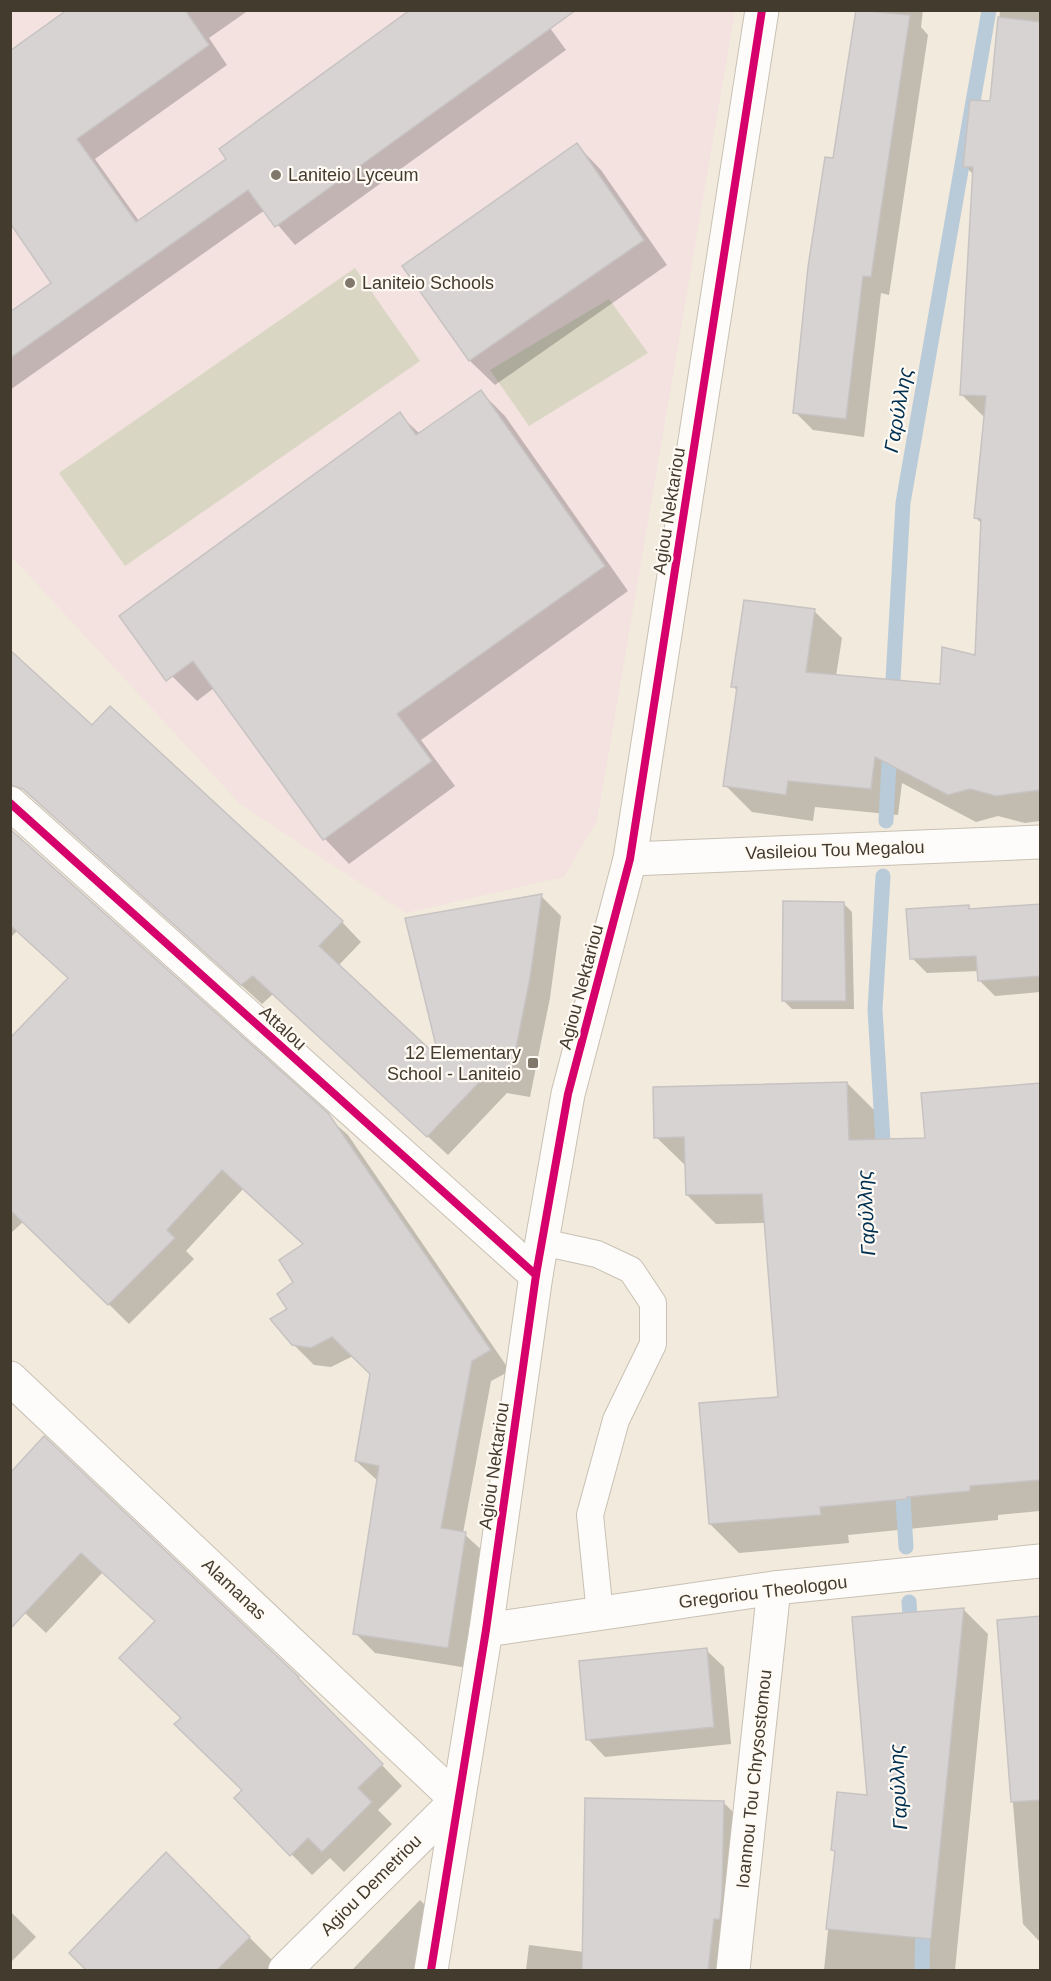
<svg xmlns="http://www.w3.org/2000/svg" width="1051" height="1981" font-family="Helvetica,sans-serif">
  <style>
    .education { fill: #f4e2e1 }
    .green { fill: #d9d7c3 }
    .shadow { fill: #0003 }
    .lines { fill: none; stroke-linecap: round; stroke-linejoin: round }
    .stream { stroke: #b9cbd8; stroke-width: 15 }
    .building { fill: #d8d3d3; stroke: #c7c3c3; stroke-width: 1.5 }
    .service-casing { stroke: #c8c1b4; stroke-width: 28 }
    .minor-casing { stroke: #c8c1b4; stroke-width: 35 }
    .service { stroke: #fdfcfa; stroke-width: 26 }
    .minor { stroke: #fdfcfa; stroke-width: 33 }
    .cycleway-casing { stroke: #fffbf4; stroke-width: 11 }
    .cycleway { stroke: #d6006c; stroke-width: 8 }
    .poi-dot { fill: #80786b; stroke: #fffbf4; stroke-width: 2 }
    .labels { text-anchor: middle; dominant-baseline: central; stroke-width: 4.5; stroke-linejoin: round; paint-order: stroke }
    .poi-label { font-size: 18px; fill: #433b2e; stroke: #fffbf4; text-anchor: start }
    .street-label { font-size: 18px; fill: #433b2e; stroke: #fffbf4 }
    .water-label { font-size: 20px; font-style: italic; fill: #003051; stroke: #fffbf4 }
  </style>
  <rect width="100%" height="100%" fill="#f2eadc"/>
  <path class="education" d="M11,11H735L597,821L564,877L406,913L240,804L11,556Z"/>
  <g class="green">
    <path d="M355,268L420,361L125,566L59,473Z"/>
    <path d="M609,299L648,353L529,426L490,370Z"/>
  </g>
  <g class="shadow">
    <path d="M70,10H249L209,38L227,65L95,159L139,221L545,21L566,50L295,245L265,210L10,390V313L53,283Z"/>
    <path d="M858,10H923L921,27L928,35L889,295L881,293L864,437L813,430L795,412Z"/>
    <path d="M1000,10H1040V821L1025,823L998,816L976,822L902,783L898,815L815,807L813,821L752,812L725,785L738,692L733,686L814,611L842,638L836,676L942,685L977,657L982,524L976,518L985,418L961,394L974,175L965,166L992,103Z"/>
    <path d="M577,145L601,170L667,265L495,385L470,361L404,266Z"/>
    <path d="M481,392L505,416L628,591L421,740L455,786L349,864L325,839L214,688L197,701L142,646L399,414L420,434Z"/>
    <path d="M42,805L342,922L361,942L338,966L441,1062L541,896L561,916L550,998L530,1097L507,1093L448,1155L273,994L262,1004Z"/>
    <path d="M10,839L348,1135L510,1371L491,1381L463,1533L486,1554L468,1668L375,1653L355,1633L378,1481L356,1461L372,1374L353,1356L331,1367L314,1365L293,1344L289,1310L304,1245L243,1189L186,1251L194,1259L129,1324L24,1221L10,1234V1040L70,979L17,931L10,938Z"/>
    <path d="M843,903L852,912L854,1009H792L783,1000Z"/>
    <path d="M1040,905V992L995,996L980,981L979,971L927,973L912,958L969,907L972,911Z"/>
    <path d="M847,1083L876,1112L877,1140L926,1139L1040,1084V1511L998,1515V1520L848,1535L849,1543L739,1553L710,1524L780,1398L766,1223L716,1224L687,1195L686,1166L656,1137Z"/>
    <path d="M44,1438L298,1678L402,1786L378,1810L392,1824L344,1872L330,1858L312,1875L236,1798L244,1790L182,1718L156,1622L103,1572L46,1633L25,1613Z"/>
    <path d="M963,1609L988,1634L955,1970H824L836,1853L833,1850L868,1797Z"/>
    <path d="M1040,1618V1942L1023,1924L998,1622Z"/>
    <path d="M706,1650L724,1667L731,1744L605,1757L588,1739Z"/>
    <path d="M724,1803L747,1826L734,1970H526L529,1945L584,1952Z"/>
    <path d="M166,1854L282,1970H89Z"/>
    <path d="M420,1900L445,1925L437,1970H352Z"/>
    <path d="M10,1911L36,1937L10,1963Z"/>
  </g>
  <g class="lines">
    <g class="stream">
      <path d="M892,698L903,503L989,10"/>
      <path d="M886,821L890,743"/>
      <path d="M883,876L875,1009L884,1158"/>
      <path d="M902,1481L906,1547"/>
      <path d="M909,1602L911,1632"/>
      <path d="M922,1970L923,1920"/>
    </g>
  </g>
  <g class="building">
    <path d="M67,10H185L209,45L77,139L136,222L226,159L219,149L410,10H576L275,227L248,190L10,358V312L51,283L10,223V51Z"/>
    <path d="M856,10L910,15L871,277L863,276L846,419L793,413L808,267L825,157L833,158Z"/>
    <path d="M998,17L1041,22V790L996,796L970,789L948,795L875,757L871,789L788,781L786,795L723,786L737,687H731L744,600L815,609L806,672L940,684L942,647L975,655L981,519L974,518L986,396L960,395L973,167H963L970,100L990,101Z"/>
    <path d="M577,143L644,240L469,361L402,266Z"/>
    <path d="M481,390L605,566L397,714L432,761L323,840L193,661L166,681L119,616L400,412L416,435Z"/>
    <path d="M10,650L92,725L110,706L343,921L319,946L439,1058L405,918L542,894L530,978L510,1078L487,1074L427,1137L253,976L241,985L23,789L10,785Z"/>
    <path d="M10,829L328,1113L491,1350L472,1361L441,1528L466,1532L448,1648L353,1634L379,1466L355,1461L370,1374L332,1337L311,1348L292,1345L270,1319L287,1309L277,1294L293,1282L279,1260L303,1244L222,1170L167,1230L175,1238L108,1305L10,1210V1038L68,978L10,925Z"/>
    <path d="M783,901L844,902L846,1001H782Z"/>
    <path d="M1041,904V976L978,981L976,956L910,959L906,909L969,905V909Z"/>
    <path d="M847,1082L849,1140L925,1138L921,1093L1041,1083V1480L970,1486V1491L907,1497V1499L820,1507L821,1515L709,1524L699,1403L778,1397L762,1194L686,1195L684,1137L654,1138L653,1087Z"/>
    <path d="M44,1436L299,1677L298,1678L383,1764L358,1788L372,1802L322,1852L308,1838L290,1856L234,1798L242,1790L174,1724L181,1718L119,1658L155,1621L81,1553L10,1629V1473Z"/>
    <path d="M964,1608L931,1939L826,1929L835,1851L831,1850L837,1792L867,1795L852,1617Z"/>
    <path d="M1041,1616V1800L1011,1802L997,1620Z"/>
    <path d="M707,1648L714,1727L586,1740L579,1661Z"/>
    <path d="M585,1798L724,1801L722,1892L720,1919H714L708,1971H582Z"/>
    <path d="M166,1852L250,1937L216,1971H87L69,1953Z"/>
  </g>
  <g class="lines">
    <g class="service-casing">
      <path id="service" d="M542,1242L597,1254L631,1270L653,1303V1344L616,1420L590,1515L600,1614"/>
    </g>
    <g class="minor-casing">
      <g id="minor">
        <path d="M10,803L536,1275"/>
        <path d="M630,859L1040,842"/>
        <path d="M10,1378L457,1800"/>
        <path d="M486,1630L774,1588L1040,1561"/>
        <path d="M285,1970L457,1800"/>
        <path d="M431,1970L486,1630L536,1275L568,1094L630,859L762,10"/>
        <path d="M733,1970L774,1588"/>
      </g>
    </g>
    <use href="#service" class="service"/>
    <use href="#minor" class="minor"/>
    <g class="cycleway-casing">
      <g id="cycleway">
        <path d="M10,803L536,1275"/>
        <path d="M431,1970L486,1630L536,1275L568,1094L630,859L762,10"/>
      </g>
    </g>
    <use href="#cycleway" class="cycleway"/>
  </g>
  <g class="poi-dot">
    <circle cx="276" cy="175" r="6"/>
    <circle cx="350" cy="283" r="6"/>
    <rect x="527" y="1057" width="12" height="12" rx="3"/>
  </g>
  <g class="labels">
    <g class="poi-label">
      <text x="288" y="175">Laniteio Lyceum</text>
      <text x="362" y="283">Laniteio Schools</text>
      <text x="521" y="1053" text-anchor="end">12 Elementary<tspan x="521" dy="21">School - Laniteio</tspan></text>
    </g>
    <g class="street-label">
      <text transform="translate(669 511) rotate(-81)">Agiou Nektariou</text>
      <text transform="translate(835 850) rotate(-2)">Vasileiou Tou Megalou</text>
      <text transform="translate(581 987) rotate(-75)">Agiou Nektariou</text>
      <text transform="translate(283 1028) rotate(42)">Attalou</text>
      <text transform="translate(494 1466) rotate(-82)">Agiou Nektariou</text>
      <text transform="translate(234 1589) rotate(43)">Alamanas</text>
      <text transform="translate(763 1592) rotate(-7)">Gregoriou Theologou</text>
      <text transform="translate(754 1779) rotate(-84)">Ioannou Tou Chrysostomou</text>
      <text transform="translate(371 1885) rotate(-45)">Agiou Demetriou</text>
    </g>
    <g class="water-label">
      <text transform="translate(898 410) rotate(-80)">Γαρύλλης</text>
      <text transform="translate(866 1213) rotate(-93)">Γαρύλλης</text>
      <text transform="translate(898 1787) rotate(-93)">Γαρύλλης</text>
    </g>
  </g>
  <rect width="1051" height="1981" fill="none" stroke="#433b2e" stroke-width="24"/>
</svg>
